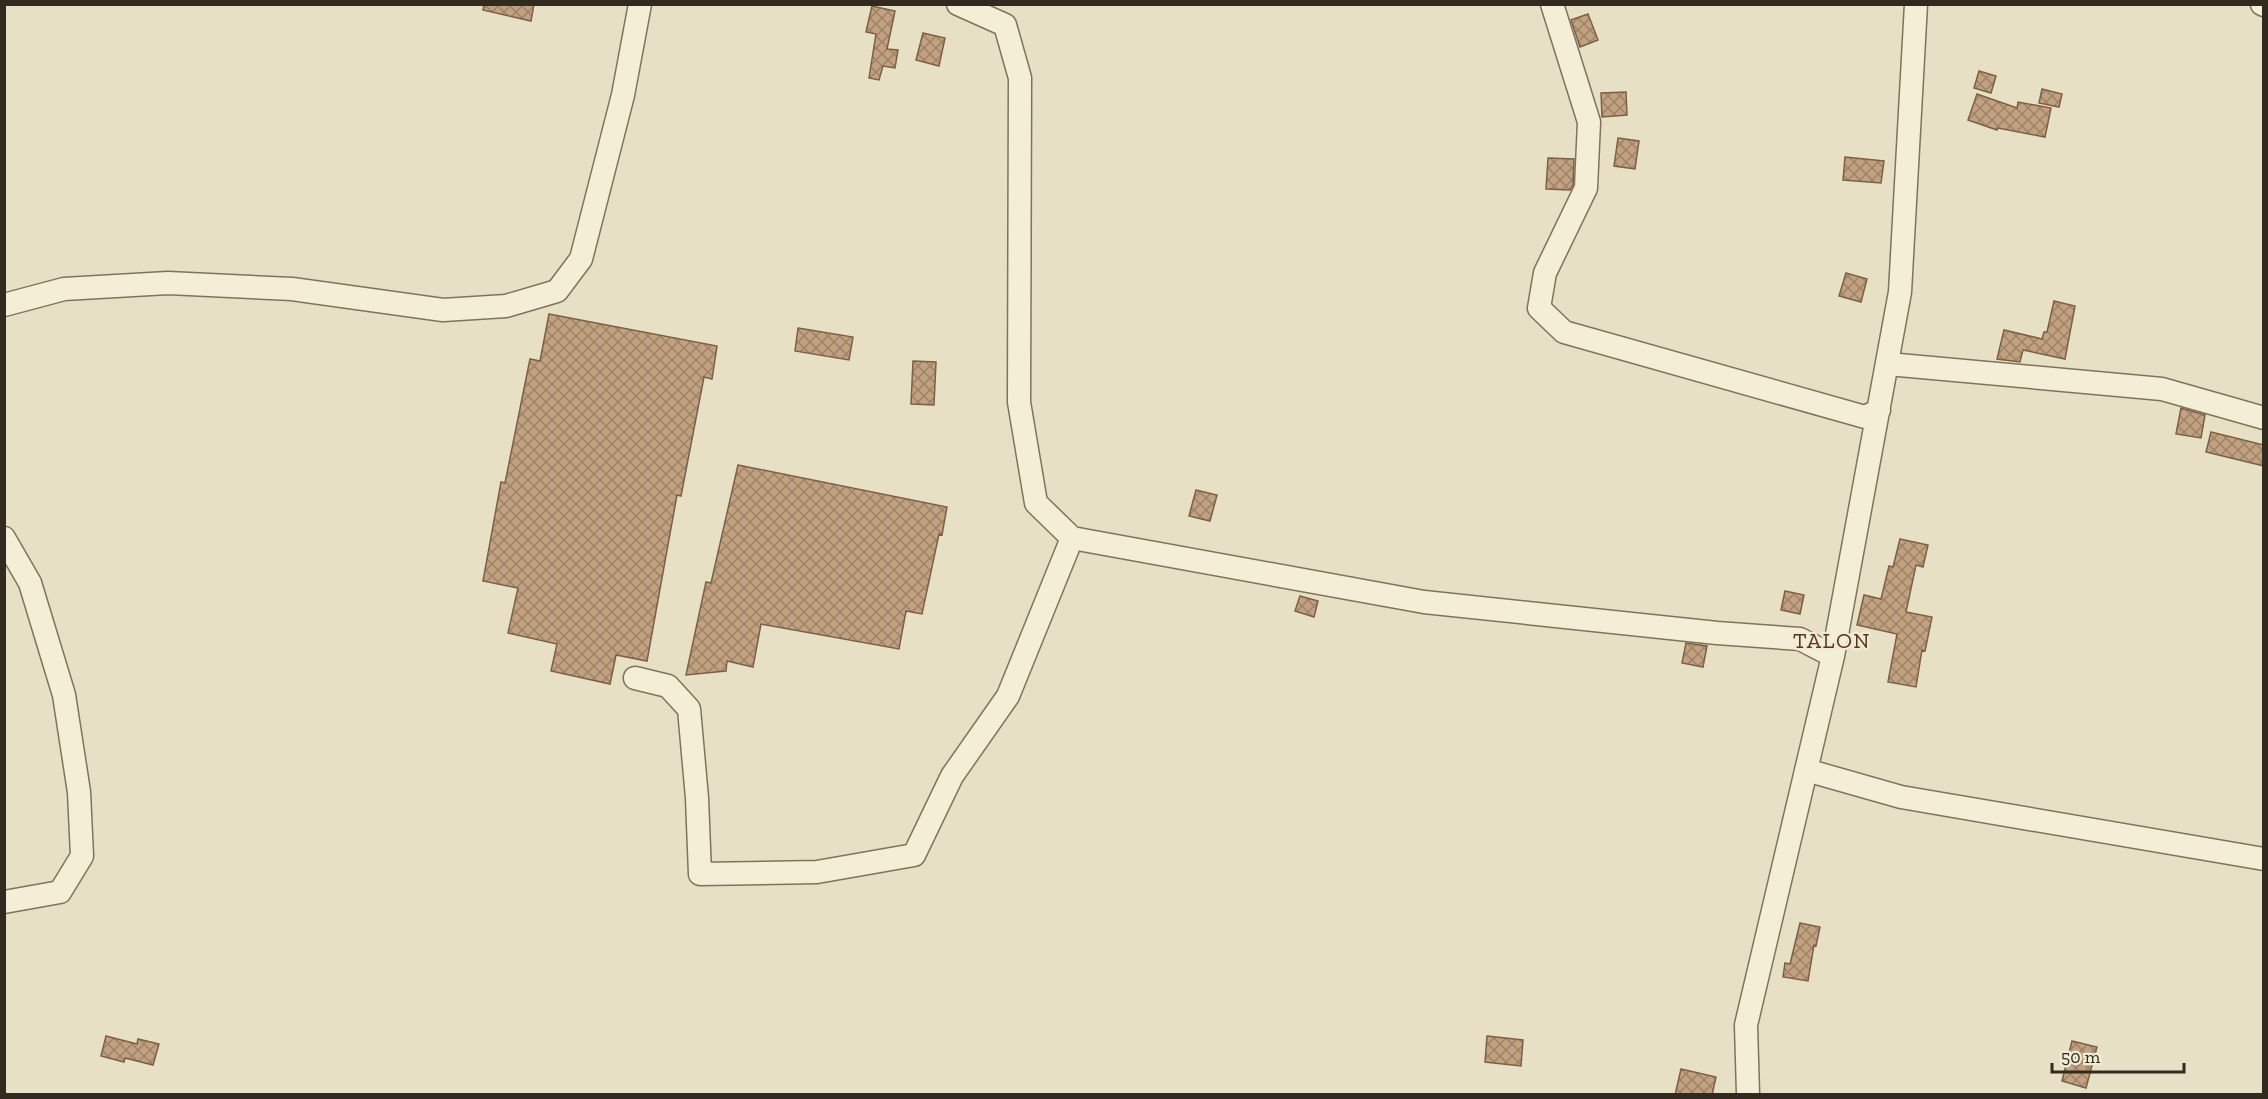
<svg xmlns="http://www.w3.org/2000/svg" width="2268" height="1099" viewBox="0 0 2268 1099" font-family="'Zilla Slab',serif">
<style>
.building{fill:url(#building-cross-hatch);stroke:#7c6046;stroke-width:1.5}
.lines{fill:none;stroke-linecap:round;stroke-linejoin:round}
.minor-casing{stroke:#80735d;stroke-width:25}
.minor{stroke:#f4eed6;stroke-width:22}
.labels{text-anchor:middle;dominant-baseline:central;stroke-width:4.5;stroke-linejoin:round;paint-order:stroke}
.quarter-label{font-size:22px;letter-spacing:1.5px;fill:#593424;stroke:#f0ebd3}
</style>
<defs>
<pattern id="building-cross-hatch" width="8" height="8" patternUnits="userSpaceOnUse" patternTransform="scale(1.5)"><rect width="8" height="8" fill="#c1a17f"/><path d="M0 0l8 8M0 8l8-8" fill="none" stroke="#9d8367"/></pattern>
</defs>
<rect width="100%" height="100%" fill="#e8e0c4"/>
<path class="building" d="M 484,4 L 534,4 L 531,21 L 483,10 Z
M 872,6 L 895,11 L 887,49 L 898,50 L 895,68 L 883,66 L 879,80 L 869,78 L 876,34 L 866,32 Z
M 1588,14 L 1598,40 L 1580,47 L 1571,20 Z
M 923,33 L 945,38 L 939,66 L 916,60 Z
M 1979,71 L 1996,76 L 1991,93 L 1974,88 Z
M 2042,89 L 2062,94 L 2059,107 L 2039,103 Z
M 1626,92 L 1627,115 L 1602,117 L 1601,93 Z
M 1977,94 L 2017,108 L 2018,102 L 2051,108 L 2045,137 L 1998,128 L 1997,130 L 1968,120 Z
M 1618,138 L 1639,141 L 1635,169 L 1614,166 Z
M 1845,157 L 1884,161 L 1881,183 L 1843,180 Z
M 1548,158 L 1574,159 L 1573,185 L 1570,190 L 1546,189 Z
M 1846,273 L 1867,279 L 1861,302 L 1839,296 Z
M 2054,301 L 2075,306 L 2065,359 L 2023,350 L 2020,362 L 1997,359 L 2004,330 L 2042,339 L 2044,332 L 2047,332 Z
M 549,314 L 717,346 L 712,379 L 704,377 L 681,496 L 677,495 L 647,661 L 616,655 L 610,684 L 551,671 L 557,644 L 508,633 L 518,588 L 483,581 L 501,482 L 505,483 L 530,359 L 540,361 Z
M 798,328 L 853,337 L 849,360 L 795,351 Z
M 913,361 L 936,362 L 934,405 L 911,404 Z
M 2181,408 L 2205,415 L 2201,438 L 2176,434 Z
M 2211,432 L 2264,445 L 2264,466 L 2206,452 Z
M 738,465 L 947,507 L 942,535 L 939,534 L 922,614 L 906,611 L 899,649 L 761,624 L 753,667 L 727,661 L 726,671 L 686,675 L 706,582 L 711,583 Z
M 1196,490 L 1217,495 L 1210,521 L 1189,516 Z
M 1900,539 L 1928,545 L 1923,567 L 1916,565 L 1906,612 L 1932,617 L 1925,651 L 1922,650 L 1916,687 L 1888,682 L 1897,634 L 1857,625 L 1864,595 L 1881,599 L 1889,566 L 1893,567 Z
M 1785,591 L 1804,595 L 1800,614 L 1781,610 Z
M 1300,596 L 1318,601 L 1314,617 L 1295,611 Z
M 1686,643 L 1707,646 L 1703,667 L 1682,663 Z
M 1800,923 L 1820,927 L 1816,946 L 1814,945 L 1808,981 L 1783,977 L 1785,963 L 1790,964 Z
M 106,1036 L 137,1044 L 138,1039 L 159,1044 L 153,1065 L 125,1058 L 124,1062 L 101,1056 Z
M 1487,1036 L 1523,1040 L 1521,1066 L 1485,1062 Z
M 2072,1041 L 2097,1047 L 2086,1088 L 2062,1081 Z
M 1681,1069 L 1716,1077 L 1712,1095 L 1675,1095 Z"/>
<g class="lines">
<g class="minor-casing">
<path id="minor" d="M 958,4 L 1005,25 L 1020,78 L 1019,402 L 1036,503 L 1072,538 L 1424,602 L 1717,633 L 1800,639 L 1833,656
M 1552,4 L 1589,122 L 1586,188 L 1545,273 L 1539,308 L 1564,332 L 1865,417 L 1879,410
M 2262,4 L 2264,5
M 4,305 L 64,289 L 168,283 L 292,289 L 443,310 L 506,306 L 557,291 L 581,259 L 623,95 L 640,4
M 1888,364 L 2162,389 L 2264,418
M 4,538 L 30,583 L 64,695 L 79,792 L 82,856 L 60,892 L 4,902
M 635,678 L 668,686 L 689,709 L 697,798 L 700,874 L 817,872 L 914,855 L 952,776 L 1008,696 L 1072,538
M 1806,770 L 1901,797 L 2264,859
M 1748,1094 L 1746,1025 L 1833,656 L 1900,292 L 1916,4"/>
</g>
<use href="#minor" class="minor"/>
</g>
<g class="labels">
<g class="quarter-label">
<text x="1832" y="640">TALON</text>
</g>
</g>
<rect width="2268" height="1099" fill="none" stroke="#322a1f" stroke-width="12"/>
<path d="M2052 1063v9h132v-9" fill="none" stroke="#322a1f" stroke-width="3"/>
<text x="2061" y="1063" font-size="18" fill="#322a1f" stroke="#f0ebd3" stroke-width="4.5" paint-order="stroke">50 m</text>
</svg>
